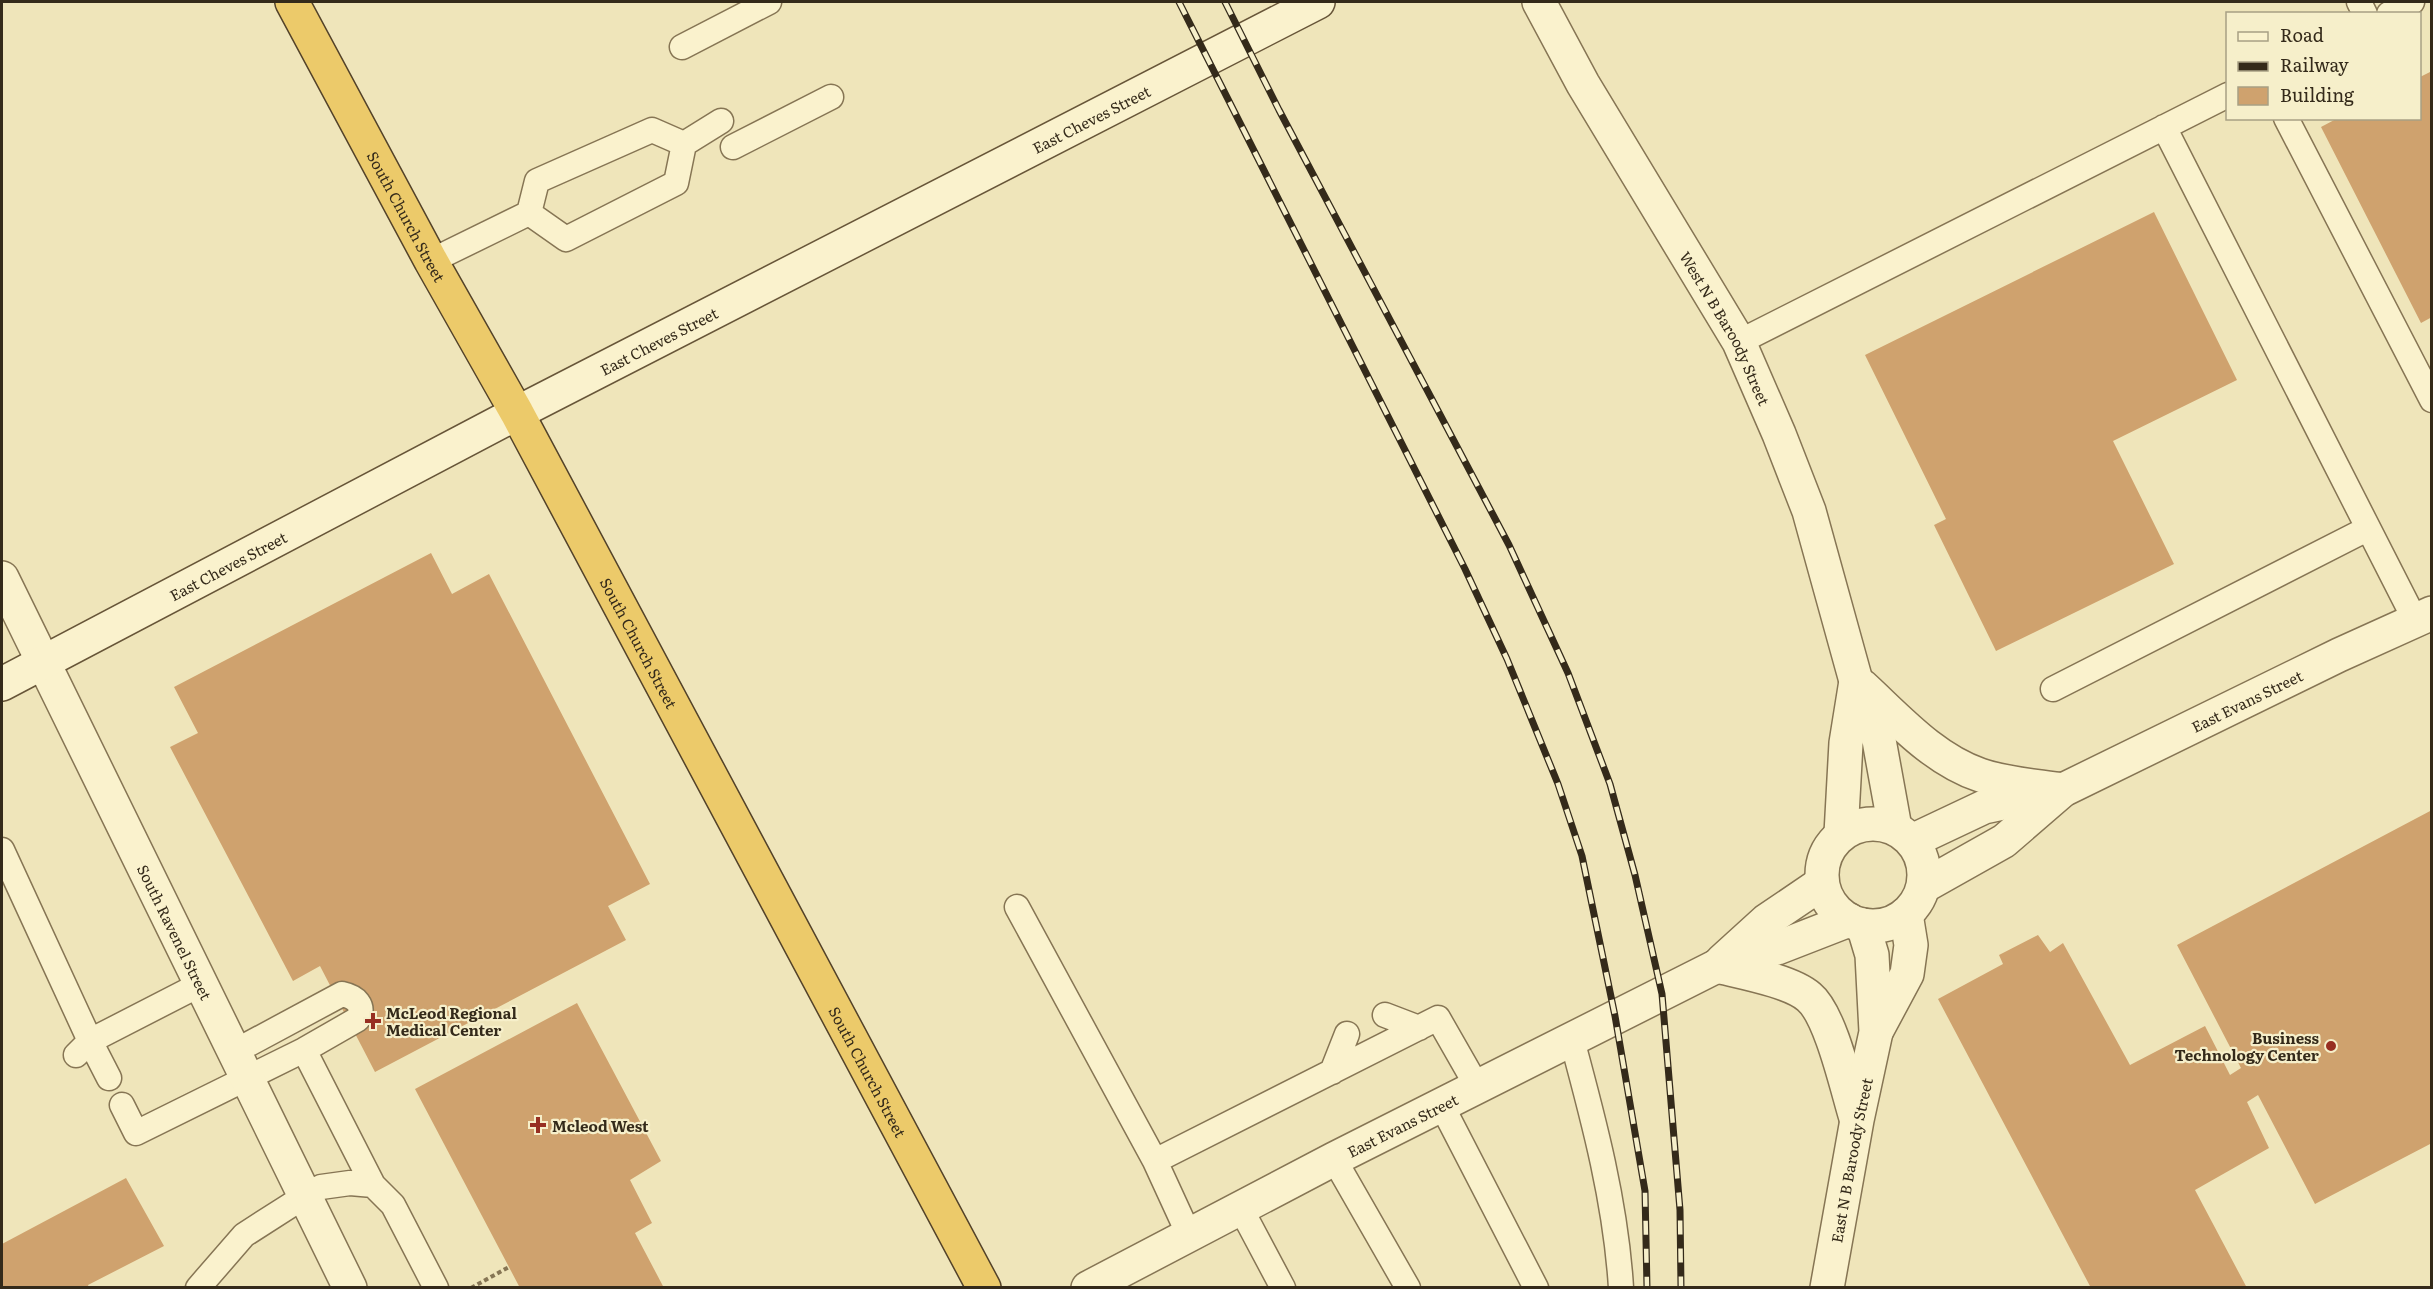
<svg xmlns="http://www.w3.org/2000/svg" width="2433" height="1289" viewBox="0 0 2433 1289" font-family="Literata,serif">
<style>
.building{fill:#cfa26e}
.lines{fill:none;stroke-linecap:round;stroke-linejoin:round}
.service-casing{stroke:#867554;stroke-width:27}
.minor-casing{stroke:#867554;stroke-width:36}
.secondary-casing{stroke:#675538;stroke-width:36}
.trunk-casing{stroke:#534229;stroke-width:36}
.path{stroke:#867554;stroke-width:4;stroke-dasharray:4.5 3;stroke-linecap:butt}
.service{stroke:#faf2cd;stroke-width:24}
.minor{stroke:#faf2cd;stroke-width:33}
.secondary{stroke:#faf2cd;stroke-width:33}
.trunk{stroke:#ecca6a;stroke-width:33}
.rail-casing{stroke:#342a1a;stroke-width:7}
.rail{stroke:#f6efca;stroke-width:4.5;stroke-dasharray:14;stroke-linecap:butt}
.poi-dot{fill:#972f22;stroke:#f6efca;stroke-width:2}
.labels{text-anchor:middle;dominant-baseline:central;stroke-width:4.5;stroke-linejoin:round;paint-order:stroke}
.street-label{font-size:15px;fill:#342a1a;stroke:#f6efca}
.poi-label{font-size:15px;font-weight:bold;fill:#342a1a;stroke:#f6efca;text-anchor:start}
</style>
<rect width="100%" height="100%" fill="#efe5ba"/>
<path class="building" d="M 2432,71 L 2432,317 L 2421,323 L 2321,127 L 2338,118 L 2420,118 L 2420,77 Z
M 2154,212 L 2237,380 L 2113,441 L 2174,564 L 1996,651 L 1934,525 L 1946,519 L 1865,355 Z
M 431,553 L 452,594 L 489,574 L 650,884 L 608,906 L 626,940 L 375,1072 L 320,966 L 293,981 L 170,747 L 198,733 L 174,687 Z
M 2432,810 L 2432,1143 L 2315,1204 L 2258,1095 L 2247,1102 L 2269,1148 L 2195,1190 L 2247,1288 L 2091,1288 L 1938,999 L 2003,964 L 1999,955 L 2038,935 L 2050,952 L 2063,943 L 2130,1065 L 2205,1026 L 2230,1075 L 2241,1068 L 2177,945 Z
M 577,1003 L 661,1161 L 630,1180 L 652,1223 L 635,1233 L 664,1288 L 520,1288 L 415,1089 Z
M 126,1178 L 164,1246 L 88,1285 L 89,1288 L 2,1288 L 2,1244 Z"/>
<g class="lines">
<g class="service-casing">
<path id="service" d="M 2359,2 L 2365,14
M 2389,14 L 2412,2
M 682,47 L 769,2
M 2286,118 L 2432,400
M 2164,127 L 2415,620
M 733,147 L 831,97
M 529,213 L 566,239 L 676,183 L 684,144 L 721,121
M 529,213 L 537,181 L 652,130 L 684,144
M 431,261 L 529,213
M 1739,342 L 2228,95
M 2053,689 L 2367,529
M 2,850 L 90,1041 L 109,1078
M 1017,907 L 1155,1161 L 1189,1235
M 1385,1015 L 1419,1028
M 1572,1040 C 1594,1121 1616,1204 1621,1288
M 304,1050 L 373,1185
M 76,1055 L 90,1041 L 201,984
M 1332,1072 L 1347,1034
M 122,1105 L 136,1133 L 304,1050 L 358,1019 C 365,1005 356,997 342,994 L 234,1052
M 1442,1106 L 1536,1288
M 1334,1159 L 1408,1288
M 1155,1161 L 1438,1018 L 1478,1088
M 1241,1209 L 1283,1288
M 198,1288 L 244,1235 L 305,1196 L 321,1187 L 350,1183 L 373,1185 L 393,1205 L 436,1288"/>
</g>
<g class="minor-casing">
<g id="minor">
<path id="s1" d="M 1539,2 L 1583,84 L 1739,342 L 1779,434 L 1809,511 L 1856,681 L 1879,740 L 1895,828"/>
<path id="s2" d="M 2,578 L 350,1288"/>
<path d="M 1862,686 C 1898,719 1933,759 1980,775 C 2005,784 2037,786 2063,790"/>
<circle cx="1873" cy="875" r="51"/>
<path d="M 1841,834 L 1846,743 L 1856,681"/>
<path d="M 1912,841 L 1984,807 L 2046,794"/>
<path id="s3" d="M 1924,886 L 2004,841 L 2063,790 L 2339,655 L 2432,613"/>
<path d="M 1722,961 L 1766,921 L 1822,883"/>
<path d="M 1717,966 C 1741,972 1791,981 1809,997 C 1831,1015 1847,1089 1856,1118"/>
<path d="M 1877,1030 L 1907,974 L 1911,945 L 1906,914"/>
<path id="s4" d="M 1088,1288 L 1334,1159 L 1717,966 L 1777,948 L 1849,920"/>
<path id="s5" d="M 1827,1288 L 1857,1120 L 1876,1032 L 1872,955 L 1863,925"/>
</g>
</g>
<g class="secondary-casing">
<g id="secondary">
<path id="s6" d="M 2,684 L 517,413 L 1318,2"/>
</g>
</g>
<g class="trunk-casing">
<g id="trunk">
<path id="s7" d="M 292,2 L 431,261 L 517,413 L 984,1288"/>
</g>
</g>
<path class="path" d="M 471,1288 L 509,1267"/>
<use href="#service" class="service"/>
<use href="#minor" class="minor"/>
<use href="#secondary" class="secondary"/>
<use href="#trunk" class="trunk"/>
<g class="rail-casing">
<path id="rail" d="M 1179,2 L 1465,569 L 1507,659 L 1558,784 L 1582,856 L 1615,1016 L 1645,1191 L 1647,1288
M 1225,2 L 1279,110 L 1509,545 L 1568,673 L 1610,784 L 1635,875 L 1662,994 L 1680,1210 L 1681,1288"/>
</g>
<use href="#rail" class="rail"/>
</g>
<g class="poi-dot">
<path d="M370 1012h6v6h6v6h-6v6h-6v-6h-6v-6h6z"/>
<circle cx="2331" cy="1046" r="6"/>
<path d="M535 1116h6v6h6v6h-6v6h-6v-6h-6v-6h6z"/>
</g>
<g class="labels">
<g class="street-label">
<text stroke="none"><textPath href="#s6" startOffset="1227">East Cheves Street</textPath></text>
<text stroke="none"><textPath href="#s7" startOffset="243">South Church Street</textPath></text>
<text stroke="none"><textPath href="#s1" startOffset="376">West N B Baroody Street</textPath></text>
<text stroke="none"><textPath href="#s6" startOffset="741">East Cheves Street</textPath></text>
<text stroke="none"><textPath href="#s6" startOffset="255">East Cheves Street</textPath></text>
<text stroke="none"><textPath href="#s7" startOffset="729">South Church Street</textPath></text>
<text stroke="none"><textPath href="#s3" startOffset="374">East Evans Street</textPath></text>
<text stroke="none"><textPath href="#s2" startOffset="394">South Ravenel Street</textPath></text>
<text stroke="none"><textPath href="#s7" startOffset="1215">South Church Street</textPath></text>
<text stroke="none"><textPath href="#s4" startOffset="354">East Evans Street</textPath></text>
<text stroke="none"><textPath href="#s5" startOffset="130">East N B Baroody Street</textPath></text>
</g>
<g class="poi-label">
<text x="386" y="1012">McLeod Regional<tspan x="386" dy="17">Medical Center</tspan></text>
<text x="2319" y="1037" text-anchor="end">Business<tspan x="2319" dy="17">Technology Center</tspan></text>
<text x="552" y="1125">Mcleod West</text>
</g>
</g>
<rect width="2433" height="1289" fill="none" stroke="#342a1a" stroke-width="6"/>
<rect x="2226" y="12" width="195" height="108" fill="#f6efca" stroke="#a8a084" stroke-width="1.5"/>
<rect x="2238" y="32" width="30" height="9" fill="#faf2cd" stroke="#a8a084" stroke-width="1.5"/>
<text x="2280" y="42" font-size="18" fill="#342a1a">Road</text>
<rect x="2238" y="62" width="30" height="9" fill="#342a1a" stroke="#a8a084" stroke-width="1.5"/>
<text x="2280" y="72" font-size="18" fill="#342a1a">Railway</text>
<rect x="2238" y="87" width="30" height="18" fill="#cfa26e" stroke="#a8a084" stroke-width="1.5"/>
<text x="2280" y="102" font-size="18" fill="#342a1a">Building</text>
</svg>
